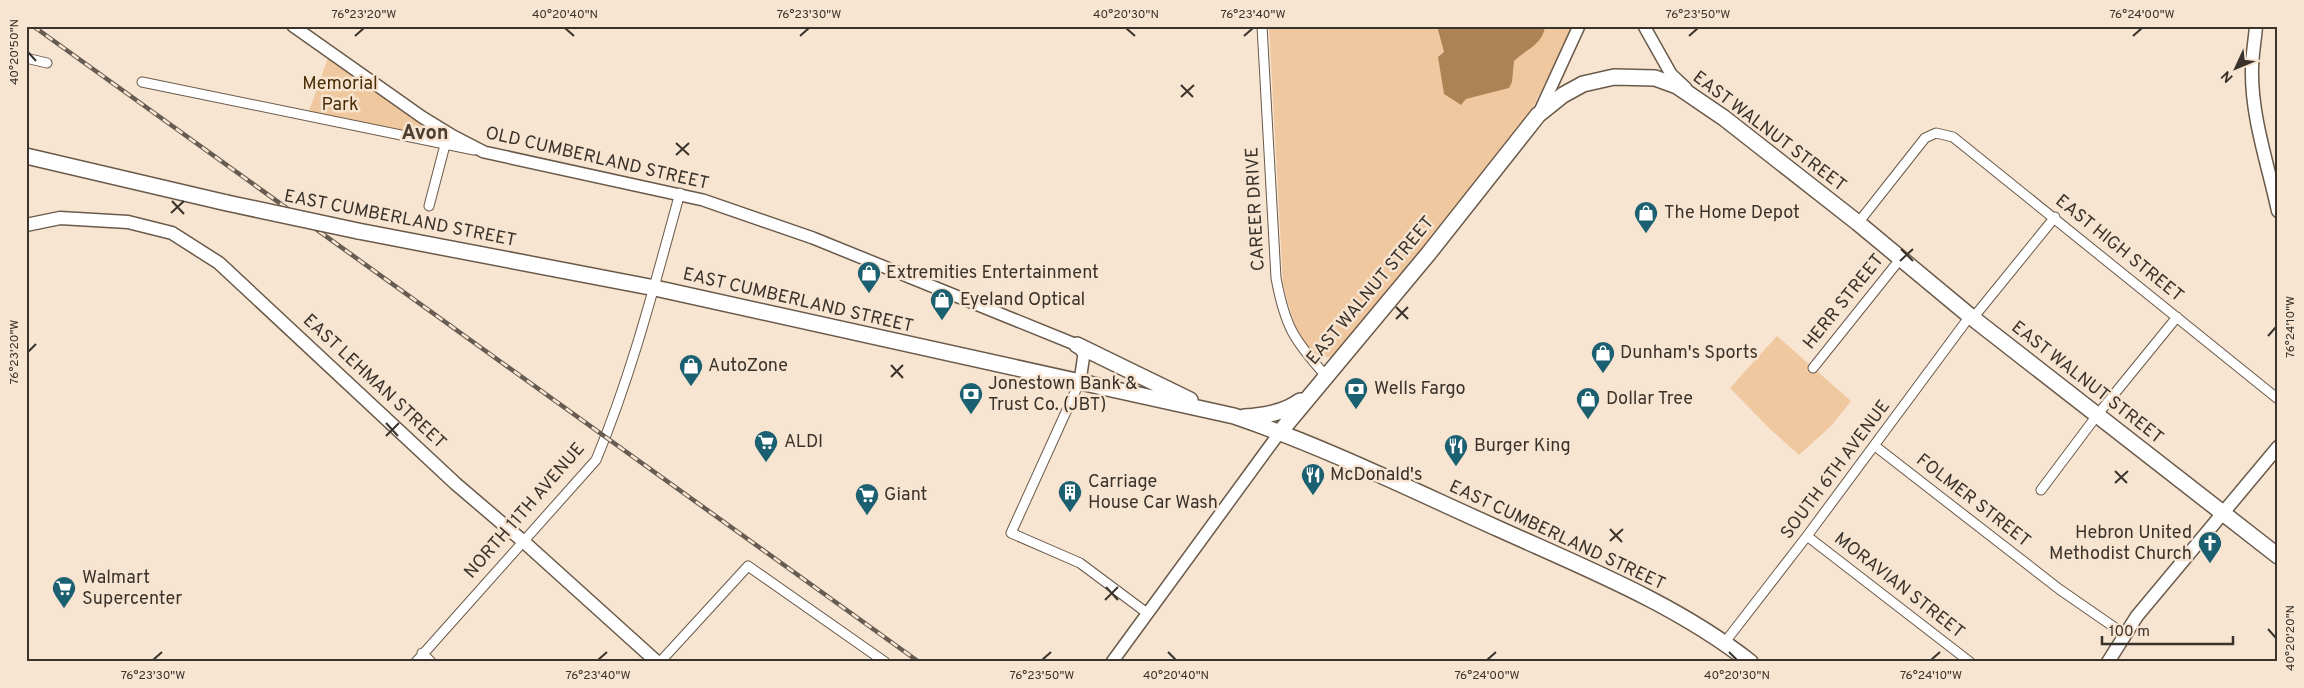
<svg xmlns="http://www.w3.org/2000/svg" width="2304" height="688" viewBox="0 0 2304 688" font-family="Overpass,sans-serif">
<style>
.green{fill:#f0c8a0}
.water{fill:#ad8356}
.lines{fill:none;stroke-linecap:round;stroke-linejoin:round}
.minor-casing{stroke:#6a5a4a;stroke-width:11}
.tertiary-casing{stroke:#6a5a4a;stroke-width:14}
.secondary-casing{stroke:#6a5a4a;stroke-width:15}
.trunk-casing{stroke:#6a5a4a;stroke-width:18}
.minor{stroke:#fff;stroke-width:9}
.tertiary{stroke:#fff;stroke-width:11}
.secondary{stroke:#fff;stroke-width:12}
.trunk{stroke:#fff;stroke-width:15}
.rail-casing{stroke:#665c52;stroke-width:4.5}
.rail{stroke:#f7e4d1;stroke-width:2.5;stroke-dasharray:8;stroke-linecap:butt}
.trunk-bridge-casing{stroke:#6a5a4a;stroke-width:18;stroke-linecap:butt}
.trunk-bridge{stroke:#fff;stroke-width:15}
.ticks{fill:none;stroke:#3a332b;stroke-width:2}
.labels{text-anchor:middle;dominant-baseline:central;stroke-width:5;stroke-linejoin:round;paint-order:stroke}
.park-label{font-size:18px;fill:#4a2d07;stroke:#f7e4d1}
.street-label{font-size:18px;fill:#3a332b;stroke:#f7e4d1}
.poi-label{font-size:18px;fill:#3a332b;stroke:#f7e4d1;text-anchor:start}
.quarter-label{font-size:20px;font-weight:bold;fill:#4c3d2e;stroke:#f7e4d1}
.neatline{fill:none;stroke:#3a332b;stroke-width:2}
.ticks-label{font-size:12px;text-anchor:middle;fill:#3a332b}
</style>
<rect width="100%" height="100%" fill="#f7e4d1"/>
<path class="green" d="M 1269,26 L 1573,26 L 1529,115 L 1372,315 L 1335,355 C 1302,369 1289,306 1283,284 Z
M 328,58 L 443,140 L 309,111 Z
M 1777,336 L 1851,401 L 1831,426 L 1799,455 L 1771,430 L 1730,388 Z"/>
<path class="water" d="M 1437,26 L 1545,26 C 1543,45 1526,49 1514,61 L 1512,82 L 1509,88 L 1466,99 L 1461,105 L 1444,94 L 1438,57 L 1444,52 Z"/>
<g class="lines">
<g class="minor-casing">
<path id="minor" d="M 1262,26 L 1276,278 C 1285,326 1293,339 1326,376
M 26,58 L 47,63
M 142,82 L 474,150
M 429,206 L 445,145
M 1858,223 L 1925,138 L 1936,133 L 1953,137 L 2278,399
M 1973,318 L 2055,217
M 1813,368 L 1901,258
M 1080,381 L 1011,533 L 1080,563 L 1147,613
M 1875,446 L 2059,589 L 2124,634
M 2041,490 L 2098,414 L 2177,317
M 1807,536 L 1970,662
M 1725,642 L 1807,536 L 1970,316
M 422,653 L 431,662
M 416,662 L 596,460 C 632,374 655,283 680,193
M 660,662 L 748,566 L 885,662"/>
</g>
<g class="tertiary-casing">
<path id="tertiary" d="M 293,26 L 422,117 L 453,136 L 484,152 L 703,200 L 813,238 L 1077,345 L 1084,354 L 1080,381
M 1644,26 L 1671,74 L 1686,88
M 1540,111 L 1579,26
M 1112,662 L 1280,432"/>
</g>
<g class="secondary-casing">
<path id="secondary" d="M 2256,26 C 2255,40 2252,55 2252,69 C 2251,117 2268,164 2278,211
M 26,225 L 60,218 L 128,222 L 172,233 L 219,263 L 456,484 L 524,542 L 657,662
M 2108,662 L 2137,616 L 2278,447"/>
</g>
<g class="trunk-casing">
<path id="trunk" d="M 26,156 L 227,203
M 358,231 L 655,288 L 1234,416 C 1325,447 1412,490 1499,529 C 1585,568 1676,604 1750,662
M 1077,345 L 1190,400
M 1244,417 C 1264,416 1284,413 1300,401
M 1280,432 L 1429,253 L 1538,115 L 1563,95 L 1583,84 L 1614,77 L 1655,78 L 1677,86 L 1724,118 L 1858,223 L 1970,316 L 2278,556"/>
</g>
<use href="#minor" class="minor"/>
<use href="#tertiary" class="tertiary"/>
<use href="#secondary" class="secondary"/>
<use href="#trunk" class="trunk"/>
<g class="rail-casing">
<path id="rail" d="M 33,26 L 919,662"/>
</g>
<use href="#rail" class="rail"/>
<g class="trunk-bridge-casing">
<path id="trunk-bridge" d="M 227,203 L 358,231"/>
</g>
<use href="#trunk-bridge" class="trunk-bridge"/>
</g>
<path class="ticks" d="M 565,28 L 574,36M 1126,28 L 1135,36M 355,36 L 364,28M 800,36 L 809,28M 1244,36 L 1253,28M 1689,36 L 1698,28M 2133,36 L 2142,28M 28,52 L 36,61M 1181,85 L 1193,97M 1181,97 L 1194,85M 676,143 L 689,155M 676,155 L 689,143M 172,201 L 184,214M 171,213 L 184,201M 1901,249 L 1913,261M 1900,261 L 1913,249M 1396,307 L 1408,319M 1396,319 L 1408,307M 2268,336 L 2276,327M 28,352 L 36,344M 891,365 L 903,378M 891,377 L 903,365M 386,423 L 398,436M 386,436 L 399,423M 2115,471 L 2127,483M 2115,483 L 2128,471M 1610,529 L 1622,542M 1610,541 L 1623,529M 1106,587 L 1118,600M 1105,600 L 1118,587M 2268,629 L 2276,638M 1168,652 L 1176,660M 1729,652 L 1737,660M 153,660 L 162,652M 598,660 L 607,652M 1042,660 L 1051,652M 1487,660 L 1496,652M 1931,660 L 1940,652"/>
<defs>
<g id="shop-pin" transform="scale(1.25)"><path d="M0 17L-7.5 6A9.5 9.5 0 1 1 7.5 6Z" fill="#1a6071" stroke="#f7e4d1"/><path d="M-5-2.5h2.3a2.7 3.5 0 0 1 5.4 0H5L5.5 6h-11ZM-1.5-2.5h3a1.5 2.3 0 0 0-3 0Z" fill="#fff"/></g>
<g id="bank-pin" transform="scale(1.25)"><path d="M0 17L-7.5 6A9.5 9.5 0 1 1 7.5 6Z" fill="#1a6071" stroke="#f7e4d1"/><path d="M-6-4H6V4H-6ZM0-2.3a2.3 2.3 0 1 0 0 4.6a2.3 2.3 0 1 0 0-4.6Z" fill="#fff"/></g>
<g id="supermarket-pin" transform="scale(1.25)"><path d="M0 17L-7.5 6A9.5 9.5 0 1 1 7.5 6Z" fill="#1a6071" stroke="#f7e4d1"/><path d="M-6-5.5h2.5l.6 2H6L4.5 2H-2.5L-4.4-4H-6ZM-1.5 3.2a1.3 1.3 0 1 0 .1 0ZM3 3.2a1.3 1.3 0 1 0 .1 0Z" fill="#fff"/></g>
<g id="restaurant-pin" transform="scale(1.25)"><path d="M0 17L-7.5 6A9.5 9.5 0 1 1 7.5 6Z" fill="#1a6071" stroke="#f7e4d1"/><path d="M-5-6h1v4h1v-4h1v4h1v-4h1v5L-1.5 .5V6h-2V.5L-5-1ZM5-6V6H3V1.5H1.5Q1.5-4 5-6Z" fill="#fff"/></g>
<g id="building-pin" transform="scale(1.25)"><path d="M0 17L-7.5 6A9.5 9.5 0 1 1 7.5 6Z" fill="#1a6071" stroke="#f7e4d1"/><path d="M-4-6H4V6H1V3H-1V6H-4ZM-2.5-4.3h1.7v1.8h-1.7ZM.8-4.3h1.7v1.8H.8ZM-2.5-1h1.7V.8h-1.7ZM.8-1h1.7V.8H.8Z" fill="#fff"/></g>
<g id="church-pin" transform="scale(1.25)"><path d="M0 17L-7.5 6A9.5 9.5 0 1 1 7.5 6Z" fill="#1a6071" stroke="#f7e4d1"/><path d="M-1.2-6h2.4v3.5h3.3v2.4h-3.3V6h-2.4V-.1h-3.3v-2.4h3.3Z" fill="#fff"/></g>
</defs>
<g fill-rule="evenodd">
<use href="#shop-pin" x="1646" y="213"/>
<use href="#shop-pin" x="869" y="273"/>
<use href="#shop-pin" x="942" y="300"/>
<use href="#shop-pin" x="1603" y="353"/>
<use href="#shop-pin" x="691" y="366"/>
<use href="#bank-pin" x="1356" y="389"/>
<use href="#bank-pin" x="971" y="394"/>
<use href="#shop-pin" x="1588" y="399"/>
<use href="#supermarket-pin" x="766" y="442"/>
<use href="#restaurant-pin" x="1456" y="446"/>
<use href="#restaurant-pin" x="1313" y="475"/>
<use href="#building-pin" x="1070" y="492"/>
<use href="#supermarket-pin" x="867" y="495"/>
<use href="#church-pin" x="2210" y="543"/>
<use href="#supermarket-pin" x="64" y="588"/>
</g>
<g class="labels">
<g class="park-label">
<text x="340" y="84">Memorial<tspan x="340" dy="21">Park</tspan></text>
</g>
<g class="street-label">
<text transform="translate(1769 132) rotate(37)">EAST WALNUT STREET</text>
<text transform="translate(597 159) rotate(13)">OLD CUMBERLAND STREET</text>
<text transform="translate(1256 209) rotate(-93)">CAREER DRIVE</text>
<text transform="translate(400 219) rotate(11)">EAST CUMBERLAND STREET</text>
<text transform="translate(2119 249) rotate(39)">EAST HIGH STREET</text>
<text transform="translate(1371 291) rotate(-50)">EAST WALNUT STREET</text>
<text transform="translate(798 301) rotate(13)">EAST CUMBERLAND STREET</text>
<text transform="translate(1844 302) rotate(-51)">HERR STREET</text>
<text transform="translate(374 382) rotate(43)">EAST LEHMAN STREET</text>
<text transform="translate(2087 383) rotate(38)">EAST WALNUT STREET</text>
<text transform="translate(1836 470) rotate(-53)">SOUTH 6TH AVENUE</text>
<text transform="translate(1973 501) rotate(38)">FOLMER STREET</text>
<text transform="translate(525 511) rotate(-49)">NORTH 11TH AVENUE</text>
<text transform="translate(1557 536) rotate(25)">EAST CUMBERLAND STREET</text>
<text transform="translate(1899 586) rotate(38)">MORAVIAN STREET</text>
</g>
<g class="poi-label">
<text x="1664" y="213">The Home Depot</text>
<text x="886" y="273">Extremities Entertainment</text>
<text x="960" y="300">Eyeland Optical</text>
<text x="1620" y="353">Dunham's Sports</text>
<text x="708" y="366">AutoZone</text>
<text x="988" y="384">Jonestown Bank &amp;<tspan x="988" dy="21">Trust Co. (JBT)</tspan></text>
<text x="1374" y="389">Wells Fargo</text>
<text x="1606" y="399">Dollar Tree</text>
<text x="784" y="442">ALDI</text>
<text x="1474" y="446">Burger King</text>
<text x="1330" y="475">McDonald's</text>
<text x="1088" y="482">Carriage<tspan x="1088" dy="21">House Car Wash</tspan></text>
<text x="884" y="495">Giant</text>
<text x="2192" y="533" text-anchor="end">Hebron United<tspan x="2192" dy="21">Methodist Church</tspan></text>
<text x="82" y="578">Walmart<tspan x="82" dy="21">Supercenter</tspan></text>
</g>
<g class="quarter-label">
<text x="425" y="134">Avon</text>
</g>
</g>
<rect width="2304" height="688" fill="none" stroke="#f7e4d1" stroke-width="55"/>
<g transform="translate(2236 68) rotate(226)" stroke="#f7e4d1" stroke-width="4" paint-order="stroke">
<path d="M0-4L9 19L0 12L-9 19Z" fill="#3a332b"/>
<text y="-8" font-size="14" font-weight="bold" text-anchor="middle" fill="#3a332b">N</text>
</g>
<path d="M2102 636v8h131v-8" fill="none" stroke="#3a332b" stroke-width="2.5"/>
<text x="2109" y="636" font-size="15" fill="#3a332b" stroke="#f7e4d1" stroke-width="4" paint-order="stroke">100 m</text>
<rect x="28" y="28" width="2248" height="632" class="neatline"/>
<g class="ticks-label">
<text x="364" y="18">76°23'20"W</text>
<text x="565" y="18">40°20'40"N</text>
<text x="809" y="18">76°23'30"W</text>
<text x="1126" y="18">40°20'30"N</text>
<text x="1253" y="18">76°23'40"W</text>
<text x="1698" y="18">76°23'50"W</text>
<text x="2142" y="18">76°24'00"W</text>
<text transform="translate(14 52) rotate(-90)" y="4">40°20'50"N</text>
<text transform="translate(2290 327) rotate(-90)" y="4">76°24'10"W</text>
<text transform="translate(14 352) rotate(-90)" y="4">76°23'20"W</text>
<text transform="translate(2290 638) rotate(-90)" y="4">40°20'20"N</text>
<text x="153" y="679">76°23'30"W</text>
<text x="598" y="679">76°23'40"W</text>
<text x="1042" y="679">76°23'50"W</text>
<text x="1176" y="679">40°20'40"N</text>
<text x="1487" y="679">76°24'00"W</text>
<text x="1737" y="679">40°20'30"N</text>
<text x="1931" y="679">76°24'10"W</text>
</g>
</svg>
